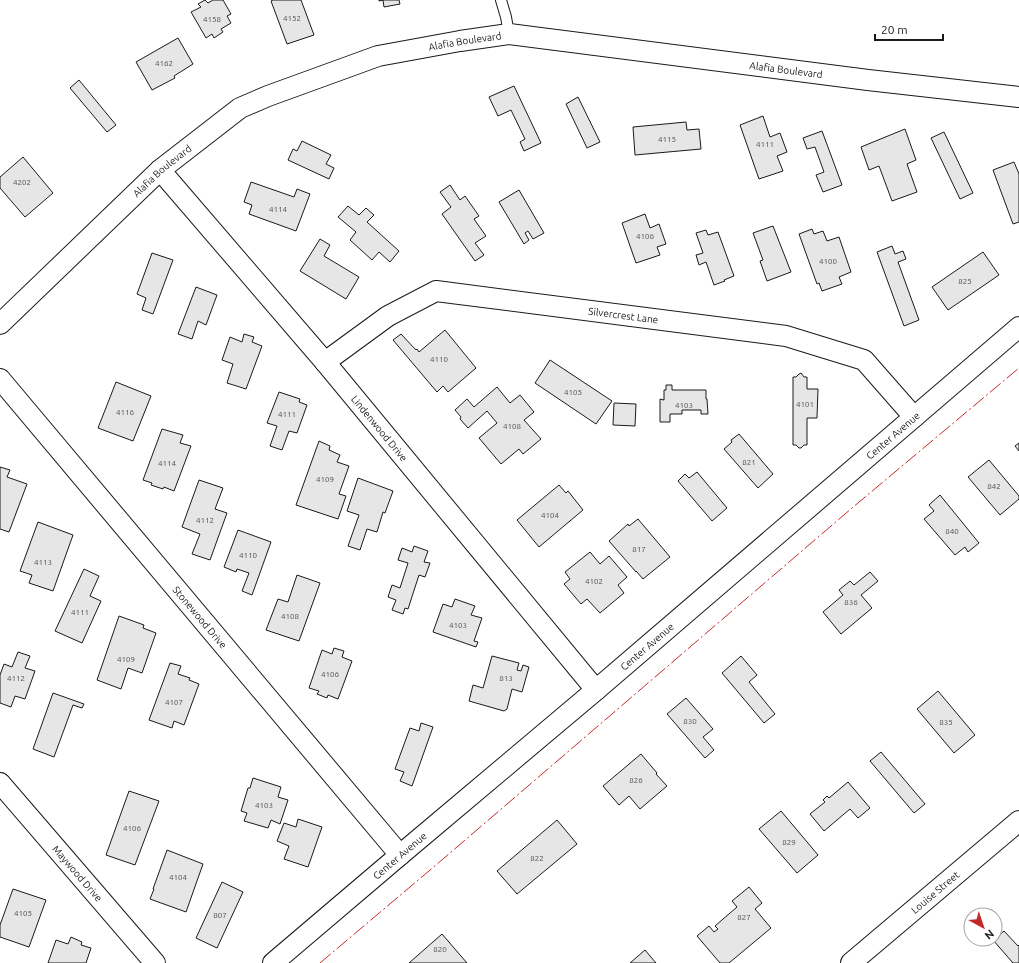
<svg xmlns="http://www.w3.org/2000/svg" width="1019" height="963" viewBox="0 0 1019 963" font-family="Ubuntu,sans-serif">
<style>
.building{fill:#e6e6e6;stroke:#1a1a1a}
.lines{fill:none;stroke-linecap:round;stroke-linejoin:round}
.lane-casing{stroke:#1a1a1a;stroke-width:12}
.street-casing{stroke:#1a1a1a;stroke-width:22}
.lane{stroke:#fff;stroke-width:10}
.street{stroke:#fff;stroke-width:20}
.power{stroke:#c62828;stroke-width:1;stroke-dasharray:14 3 2 3;stroke-linecap:butt}
.labels{text-anchor:middle;dominant-baseline:central;stroke-width:3;stroke-linejoin:round;paint-order:stroke}
.number-label{font-size:8px;fill:#4d4d4d}
.street-label{font-size:10px;fill:#1a1a1a;stroke:#fff}
</style>
<rect width="100%" height="100%" fill="#fff"/>
<path class="building" d="M 205,0 L 208,3 L 213,0 L 223,0 L 231,14 L 227,16 L 231,23 L 221,29 L 223,32 L 214,38 L 212,34 L 206,38 L 191,12 L 201,7 L 198,4 Z
M 273,0 L 301,0 L 314,35 L 287,44 L 271,1 Z
M 379,0 L 399,0 L 400,4 L 384,7 L 383,0 L 379,1 Z
M 178,38 L 193,64 L 174,76 L 175,78 L 152,90 L 136,62 Z
M 79,80 L 116,125 L 107,132 L 70,88 Z
M 514,86 L 541,143 L 524,151 L 520,142 L 525,139 L 511,110 L 498,116 L 489,97 Z
M 578,97 L 600,142 L 587,148 L 566,104 Z
M 763,116 L 770,137 L 780,133 L 787,152 L 777,156 L 783,171 L 759,179 L 740,125 Z
M 686,122 L 687,130 L 699,129 L 701,149 L 635,155 L 633,127 Z
M 905,129 L 916,160 L 907,164 L 917,192 L 892,201 L 879,166 L 869,170 L 861,147 Z
M 822,131 L 842,185 L 823,192 L 816,175 L 824,172 L 815,147 L 807,149 L 803,138 Z
M 944,132 L 973,193 L 960,199 L 931,138 Z
M 302,141 L 331,155 L 326,164 L 334,168 L 329,179 L 288,160 L 293,149 L 297,151 Z
M 23,157 L 53,193 L 25,217 L 0,188 L 0,177 Z
M 1014,162 L 1019,174 L 1019,222 L 1013,224 L 993,170 Z
M 251,182 L 294,197 L 297,189 L 310,194 L 296,231 L 249,214 L 252,205 L 244,202 Z
M 450,185 L 460,200 L 465,196 L 479,216 L 474,219 L 486,236 L 475,243 L 484,255 L 475,261 L 442,214 L 451,207 L 440,192 Z
M 519,190 L 544,233 L 533,239 L 528,231 L 525,233 L 529,240 L 524,244 L 499,202 Z
M 348,206 L 359,215 L 366,208 L 374,215 L 367,222 L 399,251 L 390,262 L 379,252 L 372,260 L 350,240 L 356,232 L 338,217 Z
M 645,214 L 650,228 L 659,224 L 666,244 L 657,247 L 660,255 L 636,263 L 622,223 Z
M 773,226 L 791,272 L 767,281 L 760,261 L 763,260 L 753,233 Z
M 812,229 L 814,234 L 823,231 L 827,241 L 839,237 L 851,272 L 839,277 L 842,284 L 822,291 L 819,283 L 817,284 L 799,234 Z
M 706,230 L 708,235 L 718,232 L 734,276 L 724,280 L 725,281 L 714,285 L 706,262 L 699,265 L 696,255 L 703,253 L 696,233 Z
M 320,239 L 330,245 L 324,256 L 359,277 L 346,299 L 300,271 Z
M 892,246 L 895,254 L 903,251 L 906,259 L 898,262 L 919,320 L 904,326 L 877,252 Z
M 983,252 L 999,275 L 948,310 L 932,287 Z
M 152,253 L 173,260 L 153,314 L 142,310 L 146,298 L 137,294 Z
M 196,287 L 217,295 L 206,325 L 198,321 L 192,339 L 178,334 Z
M 445,330 L 476,368 L 448,392 L 443,386 L 437,392 L 393,340 L 401,334 L 416,350 L 417,349 L 419,352 Z
M 244,334 L 254,337 L 252,342 L 262,346 L 246,389 L 227,383 L 233,364 L 222,360 L 230,337 L 242,342 Z
M 550,360 L 612,401 L 596,424 L 535,383 Z
M 801,373 L 804,377 L 807,377 L 807,389 L 818,389 L 817,418 L 807,418 L 807,445 L 804,445 L 801,448 L 799,448 L 796,445 L 793,445 L 793,377 L 796,377 L 799,374 Z
M 116,382 L 151,396 L 133,441 L 98,428 Z
M 666,385 L 672,385 L 672,390 L 706,390 L 706,399 L 707,399 L 708,414 L 701,414 L 701,410 L 682,410 L 682,414 L 670,414 L 670,422 L 660,422 L 660,399 L 664,400 L 664,390 L 666,390 Z
M 497,387 L 510,403 L 520,395 L 534,412 L 524,420 L 541,439 L 523,454 L 519,449 L 501,464 L 479,438 L 497,423 L 487,411 L 468,428 L 460,419 L 461,417 L 455,410 L 467,399 L 474,407 Z
M 279,392 L 300,399 L 299,402 L 307,405 L 297,433 L 289,431 L 282,450 L 270,446 L 277,426 L 267,423 Z
M 614,403 L 636,404 L 635,426 L 613,425 Z
M 162,429 L 183,435 L 180,443 L 191,446 L 174,491 L 164,487 L 163,489 L 151,485 L 152,483 L 143,480 Z
M 739,434 L 773,474 L 758,488 L 724,449 L 732,442 L 731,440 Z
M 319,441 L 330,446 L 329,450 L 340,455 L 337,462 L 349,466 L 339,494 L 346,496 L 338,519 L 296,505 Z
M 1019,443 L 1019,451 L 1015,446 Z
M 989,460 L 1019,496 L 1019,499 L 1000,515 L 968,477 Z
M 0,467 L 10,470 L 7,477 L 27,484 L 9,532 L 0,529 Z
M 697,472 L 727,508 L 712,521 L 678,481 L 685,474 L 689,478 Z
M 358,478 L 393,491 L 385,513 L 383,512 L 377,532 L 367,529 L 360,550 L 348,546 L 359,515 L 347,511 Z
M 199,480 L 223,488 L 215,509 L 227,513 L 210,560 L 192,554 L 200,534 L 182,527 Z
M 559,485 L 566,493 L 568,491 L 583,510 L 539,547 L 517,520 Z
M 940,495 L 979,543 L 968,552 L 965,547 L 955,555 L 924,519 L 934,511 L 929,505 Z
M 638,519 L 670,557 L 643,579 L 636,571 L 636,572 L 609,541 L 628,524 L 629,526 Z
M 38,522 L 73,535 L 53,591 L 29,583 L 32,575 L 20,571 Z
M 238,530 L 271,542 L 252,595 L 242,591 L 249,573 L 237,569 L 236,572 L 224,567 Z
M 414,546 L 428,551 L 424,562 L 430,563 L 425,577 L 419,575 L 408,609 L 405,608 L 403,614 L 392,610 L 396,600 L 388,597 L 392,585 L 400,588 L 408,563 L 398,560 L 402,548 L 412,552 Z
M 590,552 L 600,564 L 609,556 L 627,577 L 618,585 L 624,593 L 600,613 L 587,599 L 581,604 L 564,584 L 570,579 L 565,572 Z
M 84,569 L 99,576 L 90,596 L 101,601 L 82,643 L 55,631 Z
M 870,572 L 878,581 L 861,595 L 872,608 L 841,634 L 823,612 L 843,595 L 839,590 L 850,581 L 854,585 Z
M 297,575 L 320,583 L 299,641 L 266,630 L 278,599 L 288,602 Z
M 455,599 L 475,606 L 471,615 L 482,618 L 474,641 L 478,642 L 476,647 L 433,632 L 443,604 L 452,607 Z
M 119,616 L 144,625 L 143,628 L 156,633 L 142,673 L 128,668 L 121,689 L 97,680 Z
M 334,648 L 344,651 L 342,657 L 352,661 L 338,699 L 328,695 L 327,698 L 317,694 L 319,691 L 309,688 L 322,650 L 332,654 Z
M 18,652 L 30,656 L 25,668 L 35,671 L 25,699 L 15,696 L 11,707 L 0,703 L 0,675 L 4,664 L 12,667 Z
M 492,656 L 519,663 L 517,670 L 521,671 L 523,665 L 529,667 L 522,692 L 512,689 L 507,709 L 504,711 L 469,701 L 473,685 L 483,688 Z
M 741,656 L 757,675 L 749,682 L 775,714 L 764,723 L 722,673 Z
M 170,663 L 181,666 L 178,674 L 190,678 L 189,680 L 199,684 L 184,725 L 174,721 L 172,728 L 149,720 Z
M 938,691 L 975,735 L 954,753 L 917,709 Z
M 53,693 L 84,704 L 82,708 L 73,705 L 54,757 L 33,749 Z
M 686,698 L 713,729 L 703,737 L 714,750 L 705,758 L 667,714 Z
M 421,723 L 433,727 L 412,786 L 400,781 L 404,772 L 395,769 L 410,728 L 419,731 Z
M 881,752 L 925,804 L 914,813 L 870,761 Z
M 641,754 L 657,773 L 656,774 L 667,786 L 640,809 L 629,796 L 619,805 L 603,786 Z
M 253,778 L 281,787 L 278,797 L 288,800 L 280,824 L 271,820 L 268,828 L 244,821 L 247,813 L 241,811 L 248,788 L 250,788 Z
M 848,782 L 870,808 L 858,818 L 850,809 L 824,831 L 810,814 L 825,802 L 823,800 L 827,796 L 829,798 Z
M 129,791 L 159,801 L 135,865 L 106,855 Z
M 781,811 L 818,855 L 797,873 L 759,829 Z
M 298,819 L 322,827 L 308,867 L 284,859 L 289,846 L 277,841 L 284,823 L 296,827 Z
M 557,820 L 577,844 L 517,894 L 497,871 Z
M 167,850 L 203,864 L 186,912 L 150,899 L 154,889 L 153,889 Z
M 222,882 L 243,892 L 217,948 L 196,938 Z
M 749,887 L 762,903 L 755,909 L 771,928 L 729,963 L 720,963 L 697,936 L 709,926 L 714,932 L 718,929 L 715,926 L 737,907 L 732,901 Z
M 13,889 L 46,900 L 29,947 L 0,937 L 0,925 Z
M 1004,931 L 1018,946 L 1019,945 L 1019,963 L 1013,963 L 993,940 Z
M 442,934 L 467,963 L 409,963 Z
M 71,937 L 82,942 L 81,945 L 91,948 L 86,963 L 48,963 L 56,940 L 68,944 Z
M 645,950 L 656,963 L 630,963 Z"/>
<g class="lines">
<g class="lane-casing">
<path id="lane" d="M 501,0 L 506,17 L 509,34"/>
</g>
<g class="street-casing">
<g id="street">
<path id="s1" d="M 160,170 L 325,362 L 596,690"/>
<path id="s2" d="M 0,324 L 160,170 L 240,108 L 268,96 L 378,56 L 460,41 L 509,34 L 868,80 L 1019,97"/>
<path id="s3" d="M 325,362 L 388,316 L 436,291 L 786,336 L 864,360 L 914,417"/>
<path id="s4" d="M 0,379 L 400,855"/>
<path id="s5" d="M 0,783 L 155,963"/>
<path id="s6" d="M 273,963 L 400,855 L 596,690 L 1019,327"/>
<path id="s7" d="M 851,963 L 1019,821"/>
</g>
</g>
<use href="#lane" class="lane"/>
<use href="#street" class="street"/>
<path class="power" d="M 320,963 L 436,865 L 852,508 L 1019,368"/>
</g>
<g class="labels">
<g class="number-label">
<text x="292" y="18">4152</text>
<text x="212" y="19">4158</text>
<text x="164" y="63">4162</text>
<text x="667" y="139">4115</text>
<text x="765" y="144">4111</text>
<text x="22" y="182">4202</text>
<text x="278" y="209">4114</text>
<text x="645" y="236">4106</text>
<text x="828" y="261">4100</text>
<text x="965" y="281">825</text>
<text x="439" y="359">4110</text>
<text x="573" y="392">4105</text>
<text x="805" y="404">4101</text>
<text x="684" y="405">4103</text>
<text x="125" y="412">4116</text>
<text x="287" y="414">4111</text>
<text x="512" y="426">4108</text>
<text x="749" y="462">821</text>
<text x="167" y="463">4114</text>
<text x="325" y="479">4109</text>
<text x="994" y="486">842</text>
<text x="550" y="515">4104</text>
<text x="205" y="520">4112</text>
<text x="952" y="531">840</text>
<text x="639" y="549">817</text>
<text x="248" y="555">4110</text>
<text x="43" y="562">4113</text>
<text x="594" y="581">4102</text>
<text x="851" y="602">836</text>
<text x="80" y="612">4111</text>
<text x="290" y="616">4108</text>
<text x="458" y="625">4103</text>
<text x="126" y="659">4109</text>
<text x="330" y="674">4106</text>
<text x="16" y="678">4112</text>
<text x="506" y="678">813</text>
<text x="174" y="702">4107</text>
<text x="690" y="721">830</text>
<text x="946" y="722">835</text>
<text x="636" y="780">826</text>
<text x="264" y="805">4103</text>
<text x="132" y="828">4106</text>
<text x="789" y="842">829</text>
<text x="537" y="858">822</text>
<text x="178" y="877">4104</text>
<text x="23" y="913">4105</text>
<text x="220" y="915">807</text>
<text x="744" y="917">827</text>
<text x="440" y="949">820</text>
</g>
<g class="street-label">
<text stroke="none"><textPath href="#s2" startOffset="559">Alafia Boulevard</textPath></text>
<text stroke="none"><textPath href="#s2" startOffset="883">Alafia Boulevard</textPath></text>
<text stroke="none"><textPath href="#s2" startOffset="223">Alafia Boulevard</textPath></text>
<text stroke="none"><textPath href="#s3" startOffset="321">Silvercrest Lane</textPath></text>
<text stroke="none"><textPath href="#s1" startOffset="339">Lindenwood Drive</textPath></text>
<text stroke="none"><textPath href="#s6" startOffset="814">Center Avenue</textPath></text>
<text stroke="none"><textPath href="#s4" startOffset="311">Stonewood Drive</textPath></text>
<text stroke="none"><textPath href="#s6" startOffset="490">Center Avenue</textPath></text>
<text stroke="none"><textPath href="#s6" startOffset="166">Center Avenue</textPath></text>
<text stroke="none"><textPath href="#s5" startOffset="119">Maywood Drive</textPath></text>
<text stroke="none"><textPath href="#s7" startOffset="110">Louise Street</textPath></text>
</g>
</g>
<g transform="translate(983 927) rotate(140)"><circle r="19" fill="#ffffff" stroke="#a3a3a3"/>
<path d="M0-3L7 15L0 10L-7 15Z" fill="#c62828"/>
<text y="-6" font-size="11" font-weight="bold" text-anchor="middle" fill="#1a1a1a">N</text>
</g>
<path d="M875 34v6h68v-6" fill="none" stroke="#1a1a1a" stroke-width="2"/>
<text x="881" y="34" font-size="12" fill="#1a1a1a" stroke="#ffffff" stroke-width="3" paint-order="stroke">20 m</text>
</svg>
